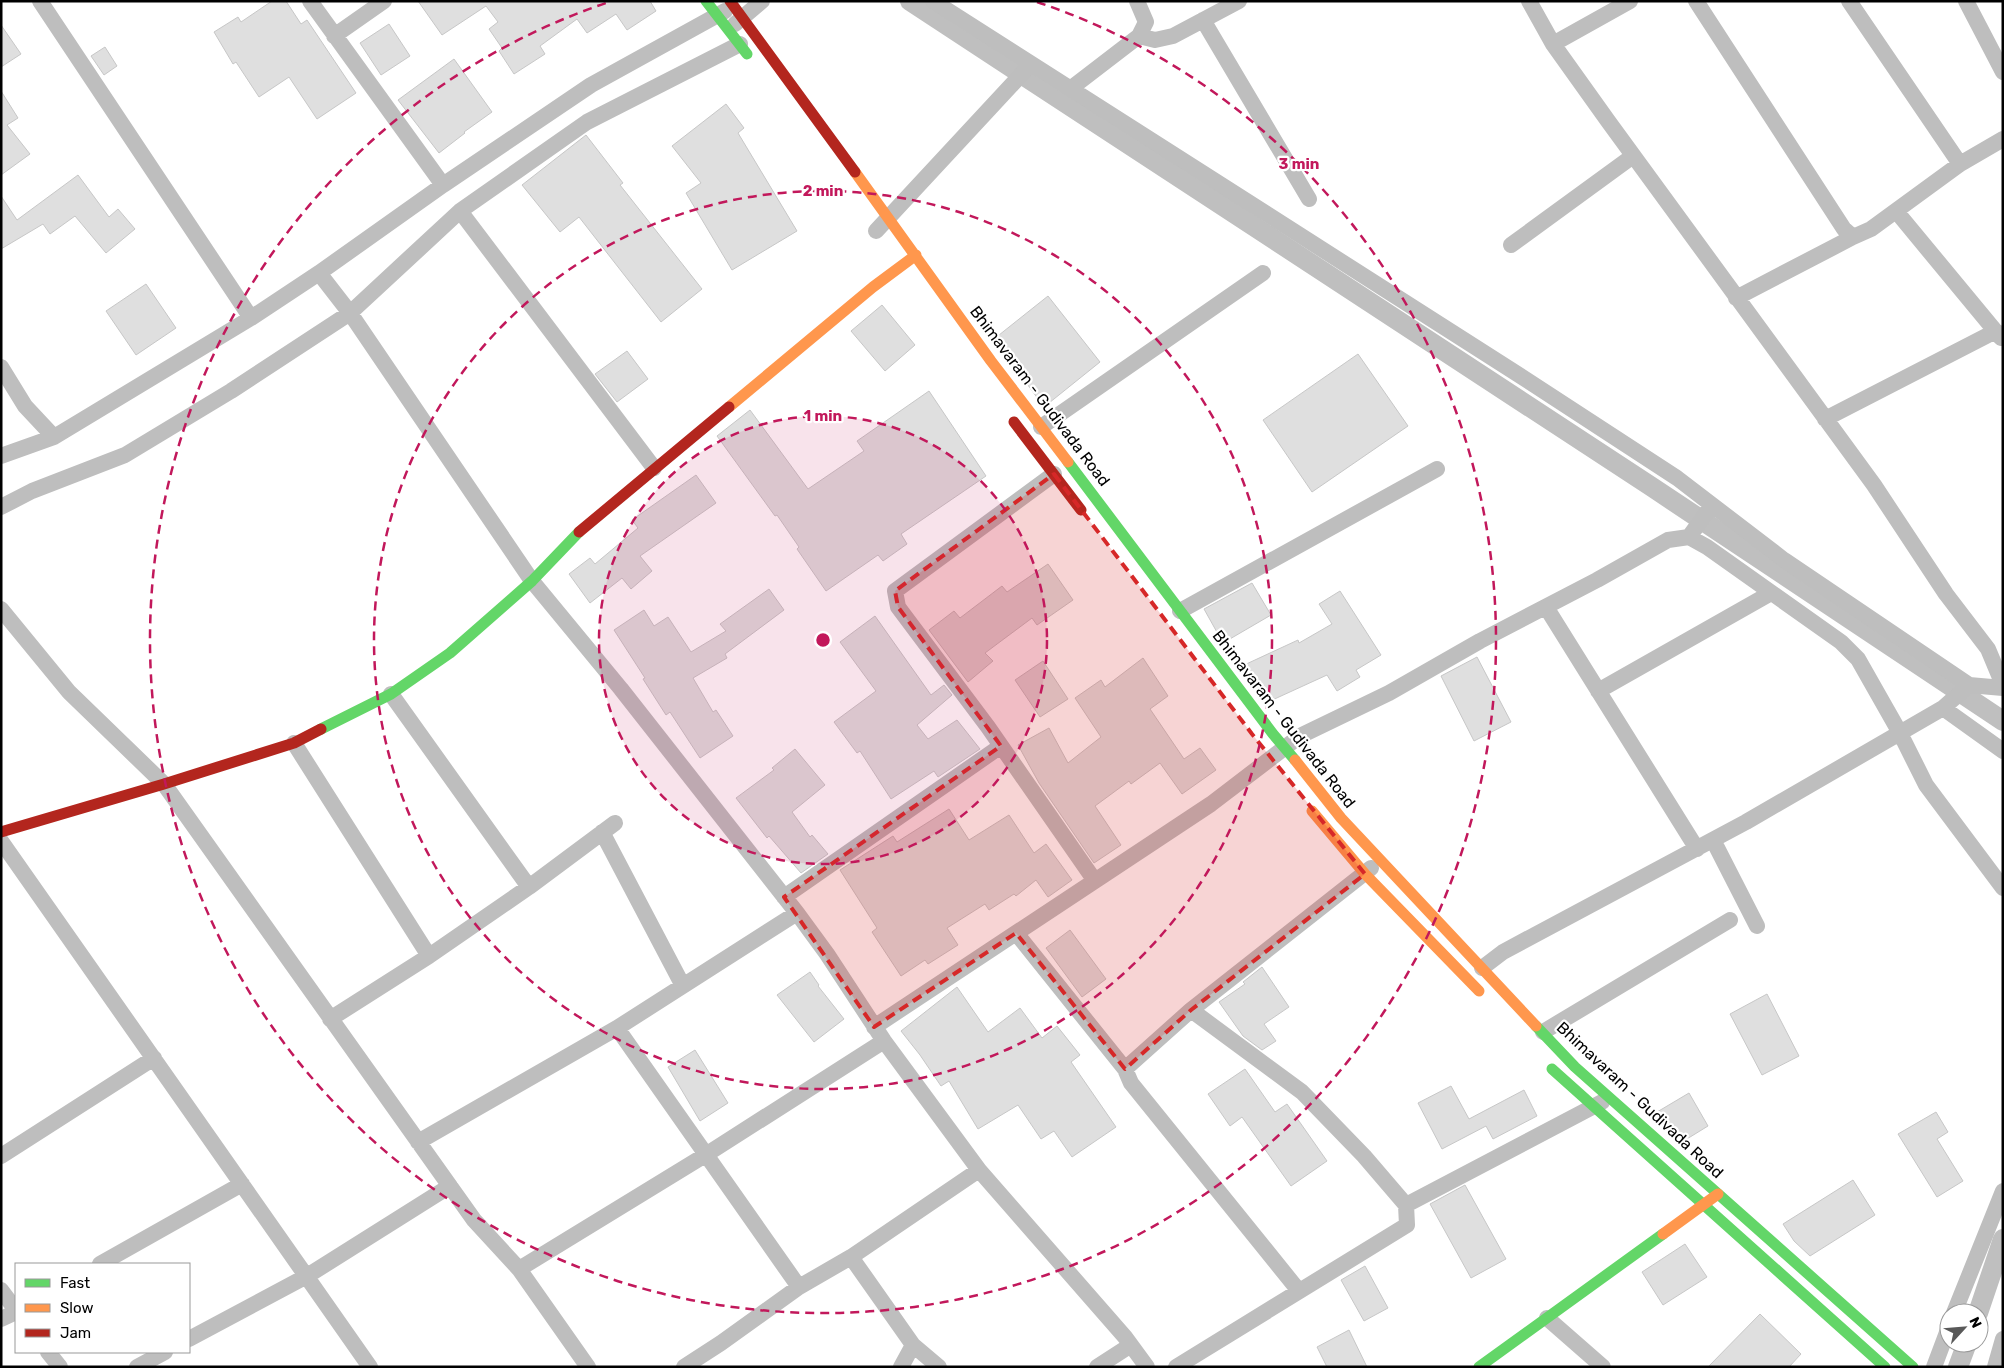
<svg xmlns="http://www.w3.org/2000/svg" width="2004" height="1368" viewBox="0 0 2004 1368" font-family="Rubik,sans-serif">
<style>
.lines{fill:none;stroke-linecap:round;stroke-linejoin:round}
.canal{stroke:#bfbfbf;stroke-width:20}
.building{fill:#dfdfdf;stroke:#c7c7c7}
.street{stroke:#bebebe;stroke-width:16}
.fast{stroke:#63d668;stroke-width:11}
.slow{stroke:#ff974d;stroke-width:11}
.jam{stroke:#b3261e;stroke-width:11}
.marked{fill:#d62828;fill-opacity:0.2;stroke:#d62828;stroke-width:4;stroke-dasharray:10 6;stroke-linejoin:round}
.ring{fill:none;stroke:#c2185b;stroke-width:2.5;stroke-dasharray:9 6}
.labels{text-anchor:middle;dominant-baseline:central;stroke-width:4.5;stroke-linejoin:round;paint-order:stroke}
.street-label{font-size:16px;fill:#000;stroke:#fff}
.centre{fill:#c2185b;stroke:#fff;stroke-width:2.5}
.ring-label{font-size:15px;text-anchor:middle;font-weight:bold;fill:#c2185b;stroke:#fff;stroke-width:4.5;stroke-linejoin:round;paint-order:stroke}
</style>
<rect width="100%" height="100%" fill="#fff"/>
<g class="lines">
<path class="canal" d="M 910,1 L 1652,487 L 2003,721
M 1978,1313 L 2003,1239
M 1958,1367 L 1967,1343"/>
</g>
<path class="building" d="M 272,1 L 286,1 L 301,24 L 307,20 L 356,93 L 317,119 L 289,77 L 259,97 L 236,62 L 233,64 L 214,32 L 238,17 L 241,22 Z
M 418,1 L 650,1 L 656,11 L 627,30 L 616,14 L 587,33 L 577,19 L 540,46 L 545,54 L 514,74 L 499,51 L 502,48 L 489,29 L 498,22 L 486,6 L 442,35 Z
M 389,24 L 410,56 L 381,75 L 360,43 Z
M 1,25 L 21,54 L 1,67 Z
M 105,47 L 117,66 L 104,75 L 91,56 Z
M 454,59 L 492,112 L 464,132 L 465,133 L 439,153 L 398,100 Z
M 1,91 L 18,118 L 7,125 L 30,154 L 1,175 Z
M 726,104 L 744,128 L 738,133 L 797,231 L 732,270 L 686,193 L 701,183 L 672,146 Z
M 586,135 L 623,183 L 620,185 L 702,289 L 661,322 L 579,217 L 560,232 L 522,185 Z
M 78,175 L 109,217 L 118,209 L 135,229 L 106,253 L 75,216 L 50,234 L 43,224 L 1,249 L 1,196 L 17,220 Z
M 146,284 L 176,328 L 136,355 L 106,311 Z
M 1048,296 L 1100,362 L 1044,407 L 994,339 Z
M 882,305 L 915,345 L 885,371 L 851,331 Z
M 627,351 L 648,379 L 617,402 L 595,374 Z
M 1358,354 L 1408,426 L 1312,492 L 1263,420 Z
M 929,391 L 986,476 L 901,534 L 907,544 L 883,561 L 878,555 L 826,591 L 797,549 L 799,547 L 777,515 L 775,516 L 717,436 L 750,410 L 808,489 L 864,451 L 857,441 Z
M 696,475 L 716,503 L 640,556 L 652,571 L 631,589 L 622,578 L 590,603 L 569,574 L 590,558 L 595,564 L 638,528 L 632,520 Z
M 1048,564 L 1073,600 L 1037,625 L 1032,618 L 985,653 L 993,661 L 968,682 L 929,630 L 954,611 L 960,618 L 1002,586 L 1007,592 Z
M 1252,583 L 1271,615 L 1223,643 L 1204,609 Z
M 769,589 L 784,610 L 725,654 L 727,658 L 693,678 L 713,712 L 716,710 L 733,736 L 700,758 L 670,712 L 666,715 L 643,679 L 645,678 L 614,630 L 644,610 L 654,626 L 668,617 L 691,652 L 726,631 L 720,624 Z
M 1340,591 L 1381,655 L 1356,670 L 1360,677 L 1337,691 L 1327,675 L 1268,702 L 1242,666 L 1298,640 L 1299,643 L 1332,624 L 1319,604 Z
M 875,616 L 931,695 L 944,685 L 952,695 L 917,725 L 928,739 L 957,720 L 980,749 L 938,777 L 934,771 L 891,799 L 860,751 L 857,753 L 834,722 L 876,691 L 840,642 Z
M 1477,657 L 1511,722 L 1474,741 L 1441,676 Z
M 1143,658 L 1168,696 L 1150,709 L 1184,759 L 1200,748 L 1216,770 L 1182,794 L 1160,763 L 1131,784 L 1129,781 L 1095,806 L 1121,845 L 1094,863 L 1039,783 L 1018,745 L 1049,728 L 1068,763 L 1101,737 L 1075,698 L 1101,680 L 1105,687 Z
M 1043,661 L 1068,699 L 1040,717 L 1015,680 Z
M 795,749 L 825,785 L 792,812 L 810,837 L 812,835 L 828,854 L 801,873 L 769,836 L 767,838 L 736,798 L 774,770 L 772,768 Z
M 949,809 L 969,840 L 1009,815 L 1034,853 L 1046,844 L 1072,880 L 1048,897 L 1036,880 L 1016,896 L 1014,894 L 989,910 L 985,904 L 947,928 L 958,945 L 928,964 L 925,960 L 901,976 L 872,932 L 877,928 L 840,870 L 893,836 L 897,842 Z
M 1070,930 L 1106,979 L 1082,997 L 1046,948 Z
M 1262,967 L 1289,1007 L 1264,1024 L 1276,1041 L 1262,1050 L 1243,1036 L 1219,1002 L 1245,984 L 1243,982 Z
M 810,972 L 819,985 L 818,986 L 844,1019 L 814,1042 L 777,995 Z
M 957,987 L 988,1032 L 1020,1008 L 1042,1038 L 1057,1026 L 1080,1055 L 1071,1062 L 1116,1127 L 1072,1157 L 1054,1131 L 1041,1139 L 1018,1105 L 978,1129 L 949,1081 L 941,1086 L 920,1055 L 901,1031 Z
M 1767,994 L 1799,1056 L 1762,1075 L 1730,1014 Z
M 695,1050 L 728,1103 L 700,1121 L 668,1067 Z
M 1245,1069 L 1275,1112 L 1287,1104 L 1327,1161 L 1291,1186 L 1242,1117 L 1230,1126 L 1208,1094 Z
M 1451,1086 L 1469,1119 L 1524,1090 L 1537,1116 L 1493,1139 L 1486,1126 L 1442,1149 L 1418,1103 Z
M 1689,1093 L 1708,1126 L 1682,1142 L 1652,1115 Z
M 1936,1112 L 1948,1132 L 1937,1139 L 1963,1181 L 1937,1197 L 1898,1134 Z
M 1853,1180 L 1875,1215 L 1810,1256 L 1794,1241 L 1783,1224 Z
M 1465,1185 L 1506,1259 L 1471,1278 L 1430,1204 Z
M 1685,1244 L 1707,1277 L 1663,1305 L 1642,1272 Z
M 1365,1266 L 1388,1308 L 1364,1321 L 1341,1280 Z
M 1760,1314 L 1801,1354 L 1789,1367 L 1708,1367 Z
M 1349,1330 L 1367,1367 L 1327,1367 L 1317,1347 Z"/>
<g class="lines">
<path class="street" d="M 40,1 L 251,318
M 310,1 L 443,185
M 933,1 L 1519,375 L 1677,478 L 1784,560 L 1969,685 L 2003,688
M 1529,1 L 1553,44 L 1608,121 L 1874,485 L 1946,594 L 1988,649 L 2003,685
M 1696,1 L 1844,229 L 1853,237 L 1871,229 L 1960,164 L 2003,139
M 1849,1 L 1960,164
M 1966,1 L 2003,72
M 1203,20 L 1309,199
M 735,24 L 762,1
M 334,36 L 384,1
M 1139,36 L 1155,40 L 1173,36 L 1239,1
M 1553,44 L 1630,1
M 1070,89 L 1139,36 L 1146,22 L 1137,1
M 460,211 L 654,468
M 1896,211 L 2001,338
M 876,231 L 1031,64
M 1511,245 L 1633,156
M 319,273 L 350,313 L 532,581 L 621,689 L 797,913 L 827,954 L 884,1041 L 979,1170 L 1125,1337 L 1147,1367
M 1736,298 L 1853,237
M 1,367 L 25,406 L 54,437
M 1825,419 L 1996,331
M 1041,427 L 1263,273
M 1,456 L 54,437 L 251,318 L 319,273 L 443,185 L 591,85 L 725,11
M 1054,474 L 895,591 L 898,607 L 988,727 L 1095,881
M 1,507 L 32,491 L 125,455 L 231,391 L 350,313 L 460,211 L 587,122 L 740,44
M 1689,537 L 1712,505
M 1546,607 L 1697,849
M 1,609 L 69,692 L 164,784 L 474,1220 L 519,1269 L 588,1367
M 1180,611 L 1437,469
M 1598,691 L 1771,593
M 391,694 L 529,887
M 1943,708 L 2003,751
M 294,743 L 429,956
M 602,832 L 683,986
M 1713,840 L 1757,926
M 1,841 L 370,1367
M 784,897 L 1001,746
M 1016,933 L 1125,1069
M 1482,968 L 1503,952 L 1746,822 L 1943,708 L 1969,685
M 1191,1010 L 1302,1092 L 1364,1156 L 1406,1205
M 330,1019 L 429,956 L 529,887 L 615,823
M 874,1027 L 1211,804 L 1300,736 L 1389,693 L 1480,641 L 1597,580 L 1668,540 L 1689,537 L 1707,547 L 1841,642 L 1858,659 L 1900,733 L 1926,785 L 2003,888
M 617,1028 L 799,1287 L 851,1257 L 979,1170
M 1543,1032 L 1730,920
M 418,1142 L 617,1028 L 797,913
M 1,1156 L 154,1058
M 851,1257 L 913,1345 L 901,1367
M 100,1264 L 242,1184
M 519,1269 L 707,1154 L 884,1041
M 1,1290 L 16,1310
M 1299,1291 L 1131,1083 L 1125,1069 L 1191,1010 L 1371,868
M 1954,1313 L 2003,1191
M 1547,1318 L 1603,1367
M 1,1319 L 16,1312
M 189,1339 L 307,1276 L 450,1186
M 913,1345 L 939,1367
M 48,1352 L 60,1367
M 137,1367 L 165,1352
M 684,1367 L 721,1343 L 799,1287
M 1097,1367 L 1131,1345
M 1176,1367 L 1407,1225 L 1406,1205 L 1602,1102
M 1934,1367 L 1949,1327
M 1995,1367 L 2003,1339"/>
<path class="fast" d="M 706,1 L 747,54
M 1068,462 L 1273,734 L 1295,760
M 321,729 L 391,694 L 450,653 L 532,581 L 579,532
M 1536,1026 L 1575,1067 L 1913,1367
M 1552,1069 L 1885,1367
M 1479,1367 L 1663,1234"/>
<path class="slow" d="M 855,172 L 991,361 L 1068,462
M 729,407 L 873,287 L 916,255
M 1295,760 L 1341,818 L 1536,1026
M 1312,811 L 1365,874 L 1479,991
M 1663,1234 L 1718,1194"/>
<path class="jam" d="M 730,1 L 855,172
M 1014,422 L 1081,510
M 579,532 L 729,407
M 1,832 L 164,784 L 294,743 L 321,729"/>
</g>
<path class="marked" d="M 1054,474 L 1252,734 L 1365,874 L 1191,1010 L 1125,1069 L 1016,933 L 874,1027 L 784,897 L 1001,746 L 898,607 L 895,591 Z"/>
<circle cx="823" cy="640" r="224" fill="#c2185b" fill-opacity=".12"/>
<g class="ring">
<circle cx="823" cy="640" r="224"/>
<circle cx="823" cy="640" r="449"/>
<path d="M1037 2A673 673 0 1 1 609 2"/>
</g>
<g class="labels">
<g class="street-label">
<text transform="translate(1040 396) rotate(53)">Bhimavaram - Gudivada Road</text>
<text transform="translate(1284 719) rotate(52)">Bhimavaram - Gudivada Road</text>
<text transform="translate(1640 1100) rotate(43)">Bhimavaram - Gudivada Road</text>
</g>
</g>
<circle cx="823" cy="640" r="8" class="centre"/>
<g class="ring-label">
<text x="1299" y="169">3 min</text>
<text x="823" y="196">2 min</text>
<text x="823" y="421">1 min</text>
</g>
<rect width="2004" height="1368" fill="none" stroke="#000000" stroke-width="5"/>
<rect x="15" y="1263" width="175" height="90" fill="#ffffff" stroke="#999999"/>
<rect x="25" y="1279" width="25" height="8" fill="#63d668" stroke="#999999"/>
<text x="60" y="1288" font-size="15" fill="#000000">Fast</text>
<rect x="25" y="1304" width="25" height="8" fill="#ff974d" stroke="#999999"/>
<text x="60" y="1313" font-size="15" fill="#000000">Slow</text>
<rect x="25" y="1329" width="25" height="8" fill="#b3261e" stroke="#999999"/>
<text x="60" y="1338" font-size="15" fill="#000000">Jam</text>
<g transform="translate(1964 1328) rotate(64)"><circle r="24" fill="#ffffff" stroke="#999999"/>
<path d="M0-4L9 19L0 12L-9 19Z" fill="#595959"/>
<text y="-8" font-size="14" font-weight="bold" text-anchor="middle" fill="#000000">N</text>
</g>
</svg>
